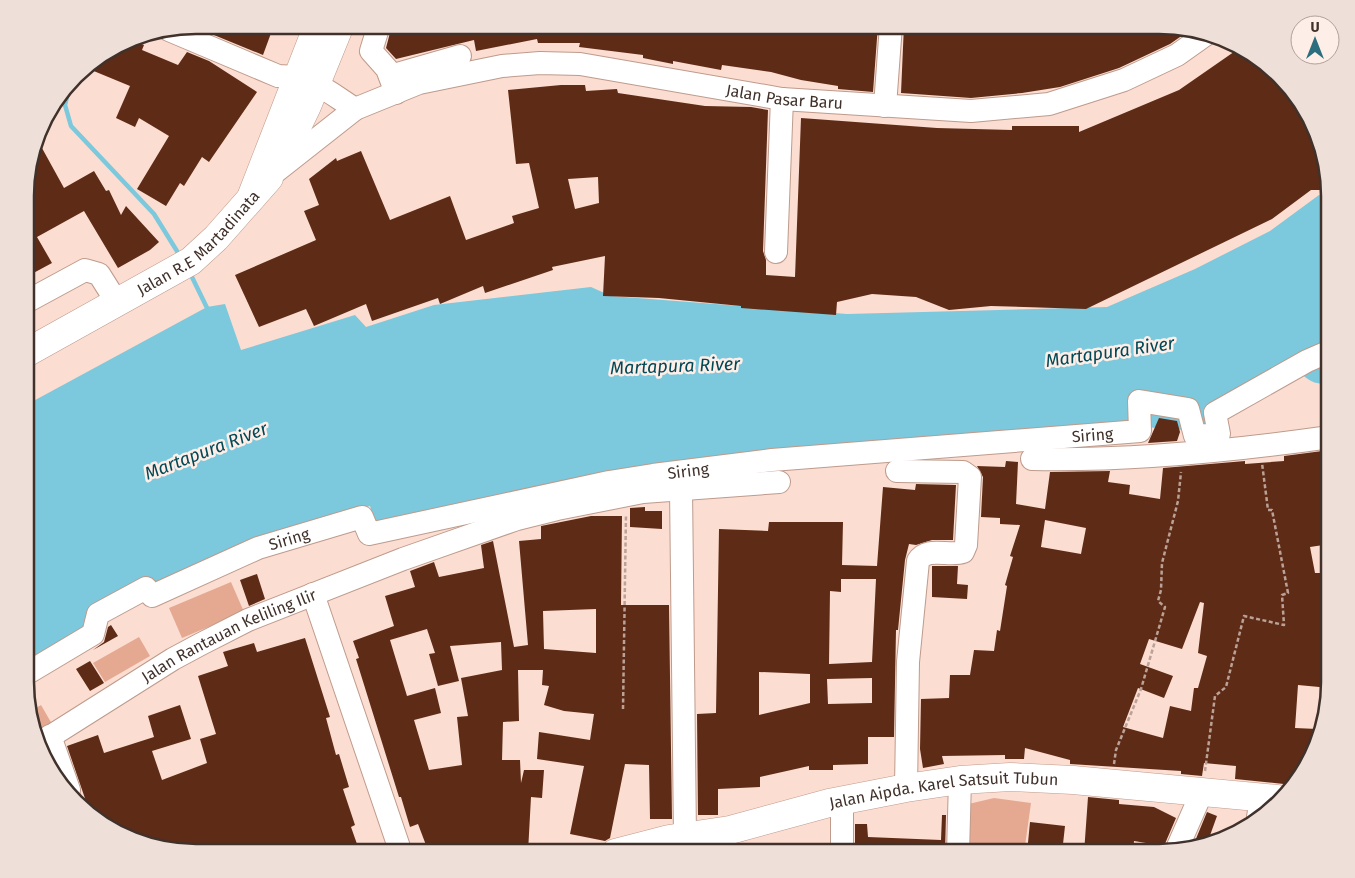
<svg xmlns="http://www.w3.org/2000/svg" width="1355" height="878" viewBox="0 0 1355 878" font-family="'Fira Sans',sans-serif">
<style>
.green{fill:#e5a991}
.water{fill:#7cc8dc}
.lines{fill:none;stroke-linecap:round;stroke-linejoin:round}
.stream{stroke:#7cc8dc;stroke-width:4.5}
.building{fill:#5e2c16;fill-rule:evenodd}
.minor-casing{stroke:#be9b8c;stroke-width:24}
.major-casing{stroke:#be9b8c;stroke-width:29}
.highway-casing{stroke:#be9b8c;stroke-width:29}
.path{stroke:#bba197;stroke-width:2.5;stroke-dasharray:4 2.5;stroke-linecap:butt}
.minor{stroke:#fff;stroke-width:22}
.major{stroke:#fff;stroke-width:28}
.highway{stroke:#fff;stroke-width:28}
.labels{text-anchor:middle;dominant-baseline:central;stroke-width:5;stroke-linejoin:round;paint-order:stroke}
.street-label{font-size:16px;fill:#40312b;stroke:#feeee8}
.water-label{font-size:18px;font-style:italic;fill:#004856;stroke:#feeee8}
.rim{fill:none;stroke:#40312b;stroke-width:2.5}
</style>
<rect width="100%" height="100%" fill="#fcddd1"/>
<path class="green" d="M 231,582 L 244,612 L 182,638 L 169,608 Z
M 139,637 L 150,656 L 105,682 L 93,663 Z
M 41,705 L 52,724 L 36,733 L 29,712 Z
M 994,798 L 1031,803 L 1024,853 L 961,853 L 960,806 Z"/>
<path class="water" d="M 1319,195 L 1330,196 L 1330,384 C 1318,384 1310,383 1302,374 L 1211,428 L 1185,430 L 1130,426 L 988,436 L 376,526 L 370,506 L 256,541 L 89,630 L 26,667 L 26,405 L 207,307 L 225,304 L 241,350 L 355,315 L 366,327 L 434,305 L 591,287 L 611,296 L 847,314 L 1107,307 L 1195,269 L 1270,231 Z"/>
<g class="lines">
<path class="stream" d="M 70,84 L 65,105 L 71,126 L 154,214 L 180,256
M 191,275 L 209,312"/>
</g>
<path class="building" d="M 274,25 L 263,55 L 192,26 L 196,25 Z
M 392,25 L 878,25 L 873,92 L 838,89 L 838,86 L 801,80 L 771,72 L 722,65 L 721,70 L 673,61 L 673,64 L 643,58 L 643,55 L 579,47 L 580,43 L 538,43 L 537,39 L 476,51 L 474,40 L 396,59 L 386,48 Z
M 904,25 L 957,25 L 957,28 L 964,29 L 994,29 L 993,25 L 1026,25 L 1026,27 L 1046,25 L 1048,35 L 1078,25 L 1159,25 L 1190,30 L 1170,44 L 1119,68 L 1060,87 L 1022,93 L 971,98 L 901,93 Z
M 128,39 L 144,45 L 142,50 L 178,65 L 187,52 L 209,61 L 257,92 L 209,162 L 202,157 L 184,186 L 180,183 L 166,206 L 137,189 L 169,136 L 139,118 L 135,127 L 116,118 L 130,86 L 84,67 Z
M 1241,47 L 1254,54 L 1307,111 L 1330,190 L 1311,190 L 1272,219 L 1086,309 L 991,306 L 949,310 L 916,297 L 872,294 L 837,302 L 836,315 L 741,308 L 741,306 L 659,298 L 603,296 L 605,256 L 552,267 L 553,270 L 485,293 L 483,286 L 440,304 L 438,298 L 372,321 L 366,304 L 314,326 L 306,309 L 259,327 L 235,275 L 316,240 L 304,211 L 319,205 L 309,179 L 336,158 L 337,161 L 361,151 L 390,220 L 450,196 L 466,240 L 514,223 L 512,216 L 539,208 L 529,163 L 516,164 L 508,90 L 561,85 L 585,85 L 586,91 L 617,89 L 618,93 L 705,106 L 751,107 L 768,110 L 763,251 L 766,260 L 766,275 L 795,277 L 801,118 L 937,128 L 1012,130 L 1012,126 L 1079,126 L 1079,132 L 1179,90 ZM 598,177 L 599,203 L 575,209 L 568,179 Z
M 37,139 L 64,188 L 94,171 L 106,191 L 109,190 L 121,215 L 126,206 L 159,242 L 150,250 L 118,268 L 84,211 L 37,237 L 52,263 L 26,277 L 26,174 Z
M 1159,418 L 1177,421 L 1180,432 L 1177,441 L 1148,443 Z
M 1330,450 L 1330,511 L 1326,512 L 1330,544 L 1310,547 L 1315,573 L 1330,573 L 1330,688 L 1298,685 L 1295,728 L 1317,729 L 1301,777 L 1293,785 L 1235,779 L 1236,766 L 1204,763 L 1202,776 L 1181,774 L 1181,771 L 1070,764 L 1070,760 L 1025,748 L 1024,759 L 1005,759 L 1005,755 L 942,756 L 944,764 L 923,768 L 920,749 L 921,699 L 949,698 L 950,675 L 970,675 L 974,650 L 994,651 L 997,630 L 1000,631 L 1007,586 L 1005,585 L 1013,557 L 1010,556 L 1020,525 L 1000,524 L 1000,518 L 981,517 L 983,477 L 977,466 L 1005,467 L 1006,461 L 1018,462 L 1016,504 L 1045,509 L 1050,472 L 1110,471 L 1108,482 L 1130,485 L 1129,494 L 1160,499 L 1163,468 L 1245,461 L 1245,464 L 1284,461 L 1284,456 ZM 1045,520 L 1086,528 L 1081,554 L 1041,547 ZM 1200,602 L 1204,603 L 1198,653 L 1207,656 L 1198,688 L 1194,688 L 1191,711 L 1170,706 L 1163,738 L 1123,727 L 1138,688 L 1164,698 L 1173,676 L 1140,664 L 1149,639 L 1182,649 Z
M 916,484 L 956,485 L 953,540 L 932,540 L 916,545 L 909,544 L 905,560 L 898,630 L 896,630 L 894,737 L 868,737 L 868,764 L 833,765 L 833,770 L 809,770 L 809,766 L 760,777 L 760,787 L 718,789 L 718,815 L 698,815 L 697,714 L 716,713 L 719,529 L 768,531 L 769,522 L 843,522 L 842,565 L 877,566 L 883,487 L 915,490 ZM 841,579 L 876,579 L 872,662 L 829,664 L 830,591 L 841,592 ZM 759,672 L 810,674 L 810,703 L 759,715 ZM 872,678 L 872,703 L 828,704 L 827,679 Z
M 645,507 L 645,511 L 662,511 L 662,529 L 630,527 L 630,508 Z
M 591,516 L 622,516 L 621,605 L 669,605 L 672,819 L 650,819 L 649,765 L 625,764 L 610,838 L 605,841 L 570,834 L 584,766 L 537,759 L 539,732 L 590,740 L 594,714 L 564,711 L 544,705 L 549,686 L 542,685 L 543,670 L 518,670 L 519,721 L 503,722 L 502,760 L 520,760 L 521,783 L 524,770 L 544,770 L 542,798 L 531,797 L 528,852 L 429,853 L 418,824 L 410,827 L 401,797 L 399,797 L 356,659 L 359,658 L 353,641 L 394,626 L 385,596 L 415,587 L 410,571 L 434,562 L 439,577 L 484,568 L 481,545 L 493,541 L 514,647 L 528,645 L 519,541 L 541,539 L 541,526 ZM 596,609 L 596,653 L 544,649 L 543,611 ZM 427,629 L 435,653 L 429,654 L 438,686 L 459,681 L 450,646 L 501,642 L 502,670 L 461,678 L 468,716 L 457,717 L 462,765 L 429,770 L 414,720 L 441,713 L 435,688 L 407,696 L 390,640 Z
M 932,566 L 958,566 L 957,584 L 968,585 L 967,599 L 932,597 Z
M 257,574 L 265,599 L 249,606 L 240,580 Z
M 111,625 L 118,636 L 93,650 L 104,642 L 108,627 Z
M 305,638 L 330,717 L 326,718 L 336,755 L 339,754 L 349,787 L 343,789 L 355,825 L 351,827 L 357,844 L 330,853 L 196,853 L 141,844 L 101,824 L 90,813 L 67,746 L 98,735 L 104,753 L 154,737 L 148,716 L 180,705 L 191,739 L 152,751 L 162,780 L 207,763 L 200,739 L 216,734 L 198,676 L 228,666 L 223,652 L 254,643 L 257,652 Z
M 90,661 L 104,683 L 90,691 L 76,669 Z
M 1088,797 L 1119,800 L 1119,804 L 1154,807 L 1176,818 L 1164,846 L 1134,841 L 1133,853 L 1084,853 Z
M 1207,812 L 1217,816 L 1208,841 L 1193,846 Z
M 942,815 L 946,815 L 945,853 L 855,853 L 855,824 L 867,824 L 868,837 L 941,840 Z
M 1030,822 L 1065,826 L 1062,853 L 1027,853 Z"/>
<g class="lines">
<g class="minor-casing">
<g id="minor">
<path d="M 379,25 L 371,51 L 387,69 L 396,93"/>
<path d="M 169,30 L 278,76 C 312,76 327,91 355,109"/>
<path d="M 390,76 L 460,56"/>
<path d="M 885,106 L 891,25"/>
<path id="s1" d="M 275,172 L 355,109 L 419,83 L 502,66 L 540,63 L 580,64 L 782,99 L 971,111 L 1049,104 L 1124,80 L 1177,55 L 1208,33"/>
<path d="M 776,252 L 782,99"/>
<path d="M 26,302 L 85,270 L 99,274 L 116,301"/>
<path d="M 1032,459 C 1132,461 1231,451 1330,437"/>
<path d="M 897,471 L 963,472 L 970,477 L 966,545 L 963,552 C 949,557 927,546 918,561 L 908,662 L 906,788"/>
<path d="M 681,489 L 685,837"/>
<path d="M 313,594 L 401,853"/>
<path id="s2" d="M 26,674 L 93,634 L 98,614 L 146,588 L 152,596 L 258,548 L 362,517 L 369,534 L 609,482 L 653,475 L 772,460 L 1140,431 L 1139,401 L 1188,409 L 1195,436 L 1219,434 L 1215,413 L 1307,361 L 1330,351"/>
<path d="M 50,736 L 69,790"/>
<path id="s3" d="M 40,743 L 173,659 L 201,644 L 248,620 L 403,559 L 517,519 L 557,509 L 643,492 L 779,482"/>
<path d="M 842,801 L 842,853"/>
<path d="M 1258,817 L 1261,799"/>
<path d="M 1176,851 L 1202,792"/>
<path d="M 958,853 L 960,780"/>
</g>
</g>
<g class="major-casing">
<g id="major">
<path id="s4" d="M 26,353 L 191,261 L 216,238 L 269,178"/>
<path id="s5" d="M 615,853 L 669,839 L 730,830 L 829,803 L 906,788 L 960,780 L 1010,777 L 1073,780 L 1277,799"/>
</g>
</g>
<g class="highway-casing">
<path id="highway" d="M 286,150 L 307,106 L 340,25
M 252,195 L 318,25"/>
</g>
<path class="path" d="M 623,709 L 626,514
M 1114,764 L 1116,750 L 1141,689 L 1165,607 L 1158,601 L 1161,590 L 1162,563 L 1178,501 L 1181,472
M 1205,771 L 1215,696 L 1226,687 L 1244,616 L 1284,625 L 1282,595 L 1288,593 L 1272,510 L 1268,510 L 1262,463"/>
<use href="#minor" class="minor"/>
<use href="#major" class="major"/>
<use href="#highway" class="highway"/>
</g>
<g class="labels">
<g class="street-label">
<text stroke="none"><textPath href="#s1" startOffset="541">Jalan Pasar Baru</textPath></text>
<text stroke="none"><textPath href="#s4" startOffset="206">Jalan R.E Martadinata</textPath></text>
<text stroke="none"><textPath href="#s2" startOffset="1138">Siring</textPath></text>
<text stroke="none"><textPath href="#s2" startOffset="732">Siring</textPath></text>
<text stroke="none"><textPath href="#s2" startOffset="312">Siring</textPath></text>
<text stroke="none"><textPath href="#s3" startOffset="218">Jalan Rantauan Keliling Ilir</textPath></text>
<text stroke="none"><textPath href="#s5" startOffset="336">Jalan Aipda. Karel Satsuit Tubun</textPath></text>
</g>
<g class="water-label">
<text transform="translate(1110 352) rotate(-8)">Martapura River</text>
<text transform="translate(675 366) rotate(-2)">Martapura River</text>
<text transform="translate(206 451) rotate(-21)">Martapura River</text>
</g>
</g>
<path d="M0 0H1355V878H0ZM196 34H1159A162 162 0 0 1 1321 196V682A162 162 0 0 1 1159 844H196A162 162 0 0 1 34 682V196A162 162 0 0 1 196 34Z" fill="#efdfd9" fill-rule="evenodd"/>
<path class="rim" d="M196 34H1159A162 162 0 0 1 1321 196V682A162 162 0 0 1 1159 844H196A162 162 0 0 1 34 682V196A162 162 0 0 1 196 34Z"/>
<g transform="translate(1315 40)"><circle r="24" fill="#feeee8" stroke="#b2a29c"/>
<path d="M0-4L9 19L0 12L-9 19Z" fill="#2b6f7f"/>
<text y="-8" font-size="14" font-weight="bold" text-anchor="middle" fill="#40312b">U</text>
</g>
</svg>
